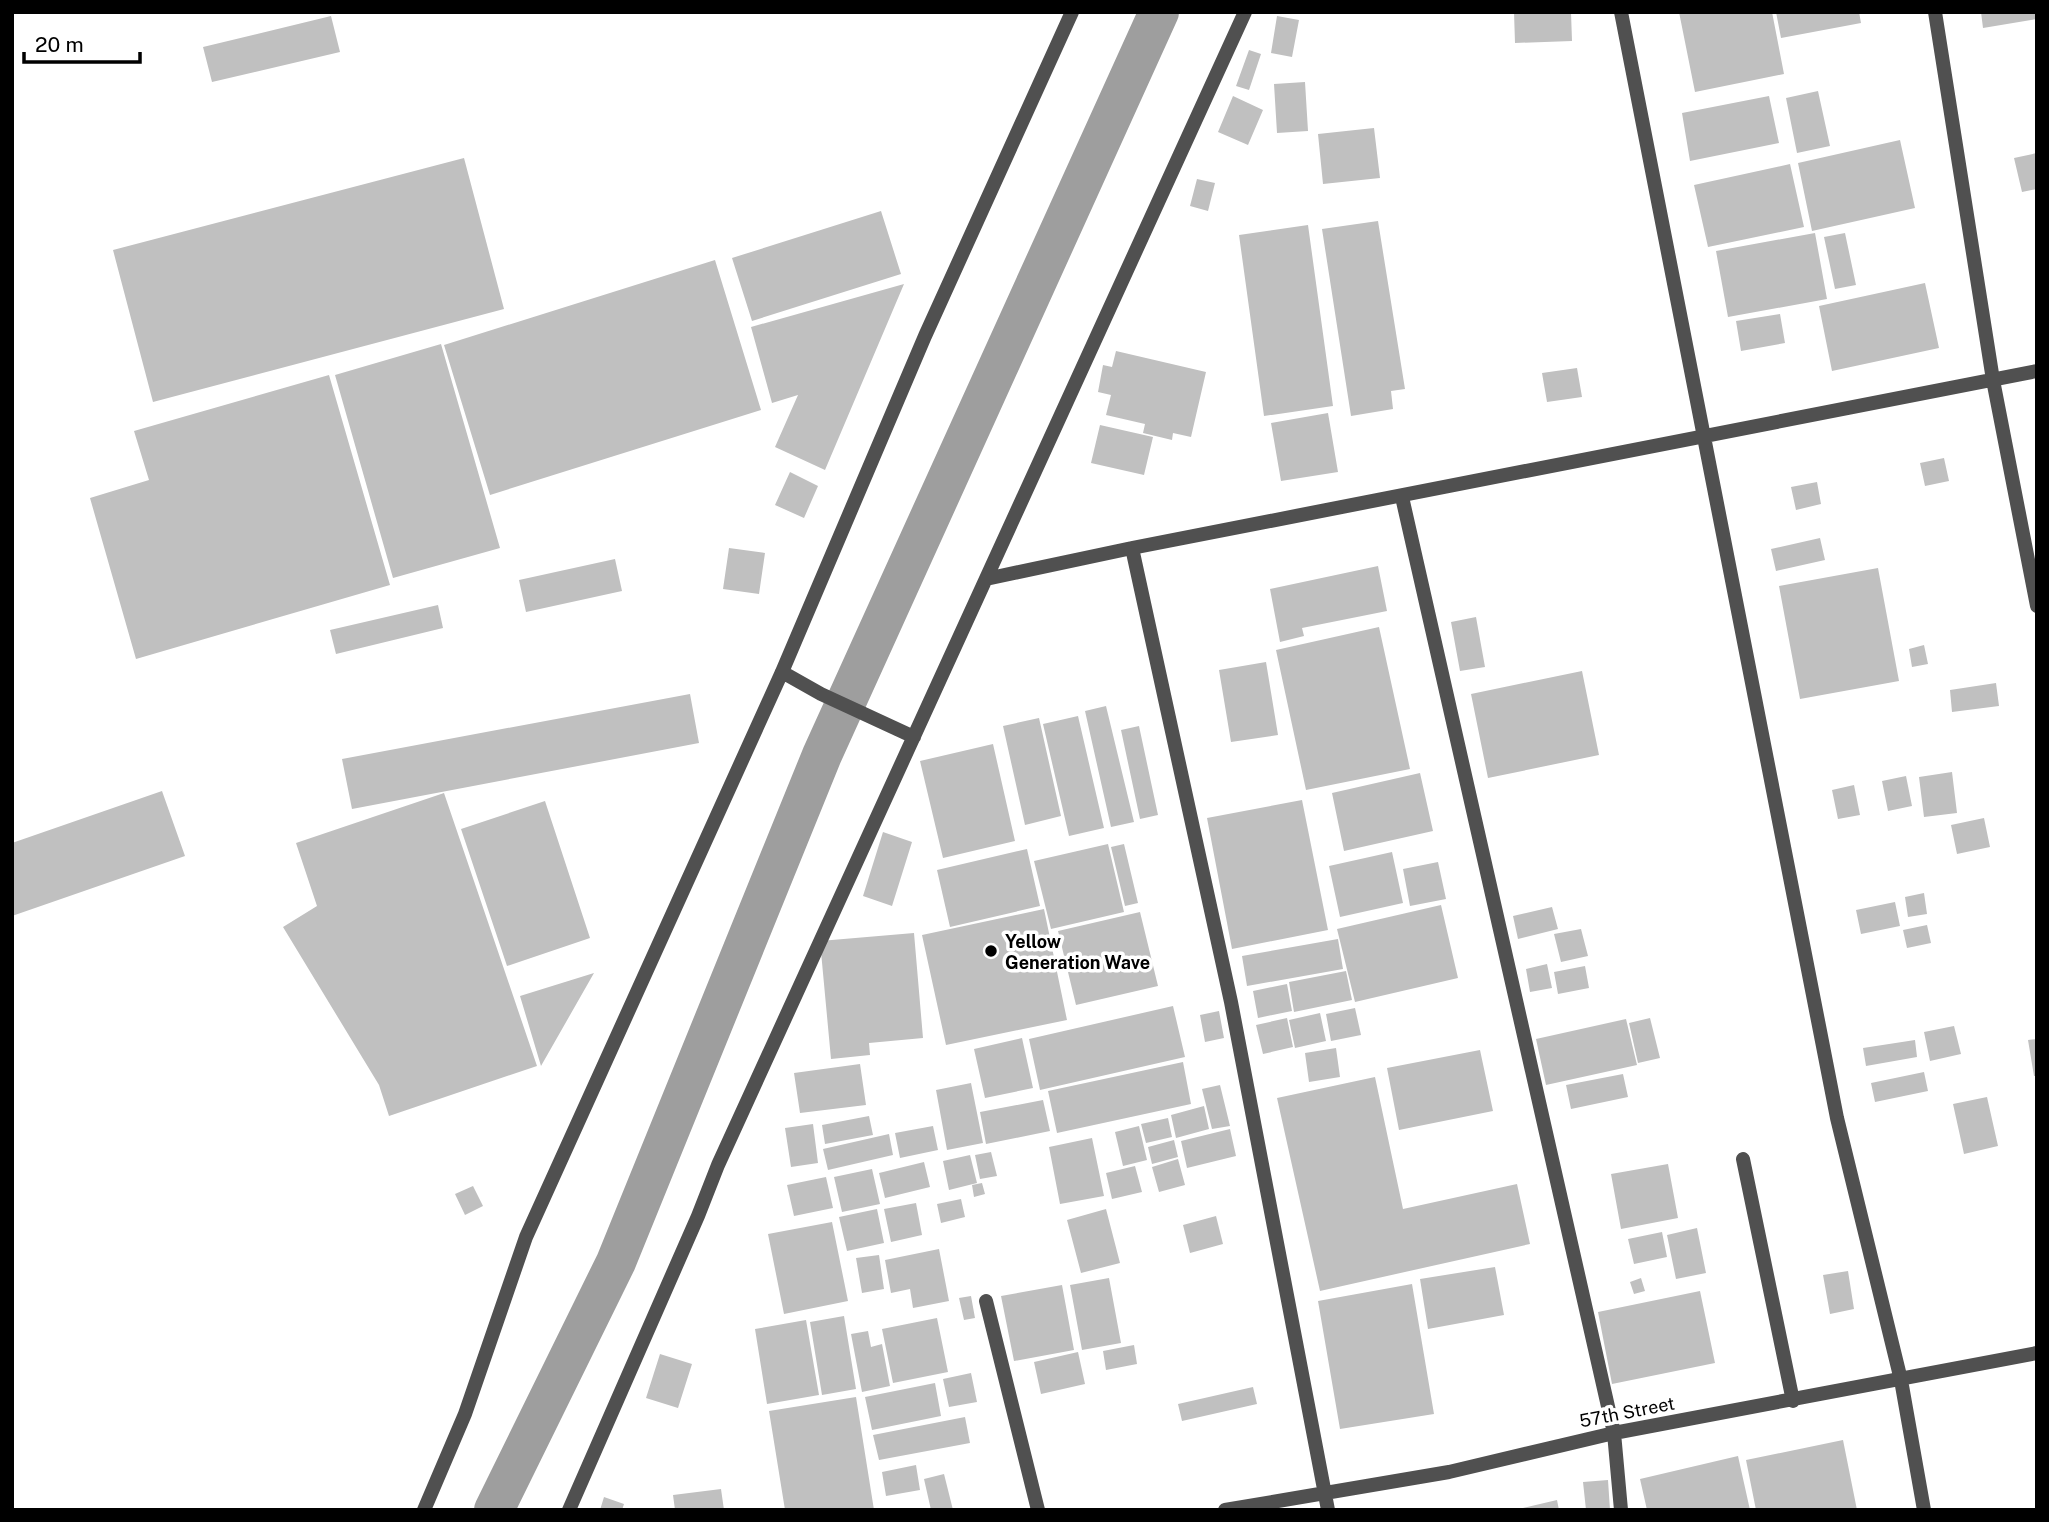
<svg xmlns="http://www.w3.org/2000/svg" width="2049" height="1522" viewBox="0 0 2049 1522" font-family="'Public Sans',sans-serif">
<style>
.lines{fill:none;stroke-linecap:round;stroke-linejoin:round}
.canal{stroke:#9e9e9e;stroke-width:40}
.building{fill:#c0c0c0}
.street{stroke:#505050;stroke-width:14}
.poi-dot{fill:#000;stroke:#fff;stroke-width:2.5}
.labels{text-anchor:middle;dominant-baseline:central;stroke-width:7;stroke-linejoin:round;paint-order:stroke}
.poi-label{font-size:18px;font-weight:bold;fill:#000;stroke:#fff;text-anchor:start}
.street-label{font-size:18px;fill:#000;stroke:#fff}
</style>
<rect width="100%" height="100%" fill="#fff"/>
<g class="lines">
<path class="canal" d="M 494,1510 L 616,1262 L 822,755 L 1159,12"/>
</g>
<path class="building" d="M 1514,12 L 1571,12 L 1572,41 L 1515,43 Z
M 1679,12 L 1772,12 L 1784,74 L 1695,92 Z
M 1776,12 L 1859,12 L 1861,23 L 1781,38 Z
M 1981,12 L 2037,12 L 2037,19 L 1983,28 Z
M 331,16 L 340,52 L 212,82 L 203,47 Z
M 1277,16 L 1299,20 L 1292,57 L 1271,53 Z
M 1249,50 L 1261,54 L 1249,90 L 1236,86 Z
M 1305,82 L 1308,131 L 1277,133 L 1274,84 Z
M 1818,91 L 1830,146 L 1797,153 L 1786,98 Z
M 1233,96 L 1263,110 L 1248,145 L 1218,132 Z
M 1769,96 L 1779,143 L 1690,161 L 1682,113 Z
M 1374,128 L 1380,178 L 1323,184 L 1318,134 Z
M 1900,140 L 1915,208 L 1812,231 L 1798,163 Z
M 2037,153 L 2037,189 L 2022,192 L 2014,158 Z
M 464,158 L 504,309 L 153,402 L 113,250 Z
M 1790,164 L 1804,227 L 1708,247 L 1694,185 Z
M 1197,179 L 1215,183 L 1208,211 L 1190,206 Z
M 881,211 L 901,274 L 752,321 L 732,258 Z
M 1378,221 L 1405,389 L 1391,391 L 1393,409 L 1351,416 L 1322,229 Z
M 1308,225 L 1333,406 L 1264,416 L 1239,235 Z
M 1815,233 L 1827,299 L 1728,317 L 1716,251 Z
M 1845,233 L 1856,285 L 1835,289 L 1824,237 Z
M 715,260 L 761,410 L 490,495 L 444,345 Z
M 1925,283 L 1939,348 L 1832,371 L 1819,306 Z
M 904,284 L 825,470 L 775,447 L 798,395 L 772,403 L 751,327 Z
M 1780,314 L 1785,343 L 1741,351 L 1736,321 Z
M 441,344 L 500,548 L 393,578 L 335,375 Z
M 1116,351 L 1206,372 L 1191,437 L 1173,433 L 1172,440 L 1143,433 L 1145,424 L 1106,415 L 1111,395 L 1098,392 L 1103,365 L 1112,367 Z
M 1577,368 L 1582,397 L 1547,402 L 1542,373 Z
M 329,375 L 390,585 L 136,659 L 90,498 L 149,480 L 134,431 Z
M 1328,413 L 1338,472 L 1281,481 L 1271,423 Z
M 1100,425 L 1153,437 L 1144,475 L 1091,463 Z
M 1944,458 L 1949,481 L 1925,486 L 1920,463 Z
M 790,472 L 818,486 L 804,518 L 775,505 Z
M 1817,482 L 1821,504 L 1796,510 L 1791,487 Z
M 1820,538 L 1825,560 L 1776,571 L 1771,549 Z
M 729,548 L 765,553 L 759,594 L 723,589 Z
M 615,559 L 622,591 L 526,612 L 519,580 Z
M 1378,566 L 1387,611 L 1302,628 L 1304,636 L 1280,642 L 1270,589 Z
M 1878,568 L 1899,681 L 1800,699 L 1779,586 Z
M 438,605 L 443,628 L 336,654 L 330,630 Z
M 1476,617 L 1485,667 L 1460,671 L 1451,622 Z
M 1379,627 L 1410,769 L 1306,790 L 1276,650 Z
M 1924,645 L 1928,664 L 1912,667 L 1909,649 Z
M 1266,662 L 1278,735 L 1231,742 L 1219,670 Z
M 1582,671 L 1599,755 L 1488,778 L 1471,694 Z
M 1996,683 L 1999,706 L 1952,712 L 1950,690 Z
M 690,694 L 699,743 L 352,809 L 342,759 Z
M 1106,706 L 1134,822 L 1111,827 L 1085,711 Z
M 1078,716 L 1104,828 L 1069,836 L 1043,724 Z
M 1039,718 L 1061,816 L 1025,825 L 1003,726 Z
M 1139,726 L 1158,815 L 1140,819 L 1121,730 Z
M 993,744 L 1015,841 L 943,858 L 920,761 Z
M 1952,772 L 1957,813 L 1924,817 L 1919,777 Z
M 1420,773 L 1433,831 L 1344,851 L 1332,793 Z
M 1906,776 L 1912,806 L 1888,811 L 1882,781 Z
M 1854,785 L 1860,815 L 1838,819 L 1832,790 Z
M 162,791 L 185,856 L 12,916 L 12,843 Z
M 444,793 L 537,1066 L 389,1116 L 379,1085 L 283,927 L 317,906 L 296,843 Z
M 1302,800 L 1328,930 L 1232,949 L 1207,818 Z
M 545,801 L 590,938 L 507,966 L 461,829 Z
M 1984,818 L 1990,847 L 1957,854 L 1951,825 Z
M 883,832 L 912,842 L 892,906 L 863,896 Z
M 1108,844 L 1124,912 L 1051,929 L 1034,861 Z
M 1124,844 L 1138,903 L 1125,906 L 1111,847 Z
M 1027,849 L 1040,906 L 950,927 L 937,870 Z
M 1392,852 L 1403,903 L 1340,917 L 1329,866 Z
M 1438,862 L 1446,899 L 1410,906 L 1403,869 Z
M 1924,893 L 1927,914 L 1908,917 L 1905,897 Z
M 1895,902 L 1900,926 L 1861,934 L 1856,910 Z
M 1441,905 L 1458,978 L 1355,1002 L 1337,929 Z
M 1552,907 L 1558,929 L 1518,939 L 1513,916 Z
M 1044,909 L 1067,1020 L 946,1045 L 922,935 Z
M 1140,912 L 1158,986 L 1076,1005 L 1058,931 Z
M 1927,925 L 1931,943 L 1907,948 L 1903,930 Z
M 1581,929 L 1588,956 L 1561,962 L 1554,934 Z
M 914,933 L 923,1038 L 869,1043 L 870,1055 L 831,1059 L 820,941 Z
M 1338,939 L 1343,969 L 1247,986 L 1242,956 Z
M 1547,964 L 1552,988 L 1530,992 L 1526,969 Z
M 1585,966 L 1589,988 L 1558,994 L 1554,972 Z
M 1346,971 L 1352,1000 L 1294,1012 L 1289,982 Z
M 594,973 L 541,1066 L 520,996 Z
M 1287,984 L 1292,1011 L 1258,1018 L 1253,991 Z
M 1173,1006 L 1185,1057 L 1040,1090 L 1029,1039 Z
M 1355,1008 L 1361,1035 L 1331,1041 L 1326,1014 Z
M 1219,1011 L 1224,1038 L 1205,1042 L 1200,1015 Z
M 1320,1013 L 1326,1041 L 1295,1048 L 1289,1020 Z
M 1287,1018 L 1293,1047 L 1263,1054 L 1256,1025 Z
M 1650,1018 L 1660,1058 L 1638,1063 L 1629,1023 Z
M 1626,1019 L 1637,1065 L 1546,1085 L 1536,1039 Z
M 1954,1026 L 1961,1054 L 1930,1061 L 1924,1032 Z
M 1022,1038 L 1033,1088 L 985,1098 L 974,1049 Z
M 2037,1039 L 2037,1076 L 2034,1076 L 2028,1040 Z
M 1915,1040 L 1917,1057 L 1866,1066 L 1863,1048 Z
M 1336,1048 L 1340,1077 L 1309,1082 L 1305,1053 Z
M 1480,1050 L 1493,1111 L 1399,1130 L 1387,1068 Z
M 1183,1062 L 1191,1104 L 1057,1133 L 1048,1091 Z
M 860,1064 L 866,1105 L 800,1113 L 794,1073 Z
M 1924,1072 L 1928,1091 L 1875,1102 L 1871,1083 Z
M 1623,1074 L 1628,1097 L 1571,1109 L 1566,1085 Z
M 1375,1077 L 1403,1209 L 1517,1184 L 1530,1244 L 1320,1291 L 1277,1098 Z
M 971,1083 L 983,1143 L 947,1150 L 936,1090 Z
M 1220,1085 L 1230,1126 L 1212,1129 L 1202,1089 Z
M 1987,1097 L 1998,1146 L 1964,1154 L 1953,1104 Z
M 1043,1100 L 1050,1131 L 986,1144 L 980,1112 Z
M 1204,1106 L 1209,1129 L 1176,1138 L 1171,1115 Z
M 869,1116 L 873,1135 L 825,1144 L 822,1125 Z
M 1168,1118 L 1172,1137 L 1146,1143 L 1141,1124 Z
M 813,1124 L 818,1163 L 791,1167 L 785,1128 Z
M 933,1126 L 938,1150 L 900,1158 L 895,1133 Z
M 1139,1126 L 1147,1160 L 1123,1166 L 1115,1132 Z
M 1230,1129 L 1236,1156 L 1187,1168 L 1181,1141 Z
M 889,1134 L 893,1155 L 828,1170 L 823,1149 Z
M 1092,1138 L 1104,1196 L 1060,1204 L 1049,1147 Z
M 1174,1140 L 1178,1157 L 1152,1164 L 1148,1147 Z
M 991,1152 L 997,1176 L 980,1179 L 975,1155 Z
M 970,1155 L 977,1183 L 949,1190 L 943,1161 Z
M 1178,1159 L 1185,1185 L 1159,1192 L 1152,1167 Z
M 924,1162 L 930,1187 L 885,1198 L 879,1173 Z
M 1668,1164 L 1678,1218 L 1621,1229 L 1611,1174 Z
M 1135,1166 L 1142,1192 L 1112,1199 L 1106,1173 Z
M 872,1169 L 880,1204 L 842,1212 L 834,1177 Z
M 826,1177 L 833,1208 L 794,1216 L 787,1185 Z
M 982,1183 L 985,1194 L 974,1197 L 972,1185 Z
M 473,1186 L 483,1206 L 465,1215 L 455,1194 Z
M 961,1199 L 965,1217 L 941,1223 L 937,1204 Z
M 916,1203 L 922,1235 L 891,1242 L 884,1209 Z
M 877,1209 L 884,1243 L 847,1251 L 839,1217 Z
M 1106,1209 L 1120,1263 L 1081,1273 L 1067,1220 Z
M 1216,1216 L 1223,1244 L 1190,1253 L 1183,1225 Z
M 832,1222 L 848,1301 L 784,1314 L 768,1234 Z
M 1697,1228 L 1706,1273 L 1676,1279 L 1667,1235 Z
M 1662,1232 L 1667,1257 L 1634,1264 L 1628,1239 Z
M 939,1249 L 949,1301 L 913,1308 L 910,1289 L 891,1293 L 885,1260 Z
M 879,1255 L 884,1289 L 862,1293 L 856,1258 Z
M 1495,1267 L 1504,1315 L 1428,1329 L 1420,1279 Z
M 1848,1271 L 1854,1309 L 1830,1314 L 1823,1275 Z
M 1109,1278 L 1121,1343 L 1082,1350 L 1070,1285 Z
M 1641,1278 L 1645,1291 L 1634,1294 L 1630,1282 Z
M 1412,1284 L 1434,1414 L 1340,1429 L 1318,1301 Z
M 1062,1285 L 1074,1350 L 1014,1361 L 1001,1296 Z
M 1700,1291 L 1715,1363 L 1612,1384 L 1598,1312 Z
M 971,1296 L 975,1318 L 964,1320 L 959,1298 Z
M 844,1316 L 856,1389 L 822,1395 L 810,1322 Z
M 937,1318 L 948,1372 L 893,1383 L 882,1329 Z
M 806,1320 L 819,1395 L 767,1404 L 755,1329 Z
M 868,1331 L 871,1347 L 882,1344 L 890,1386 L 862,1392 L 851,1334 Z
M 1134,1345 L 1137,1364 L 1106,1370 L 1103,1351 Z
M 1078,1352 L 1085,1384 L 1041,1394 L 1034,1362 Z
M 660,1354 L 692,1364 L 678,1408 L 646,1398 Z
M 971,1373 L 977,1402 L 949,1407 L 943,1379 Z
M 935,1383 L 941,1416 L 872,1430 L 865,1397 Z
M 1253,1387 L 1257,1404 L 1182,1421 L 1178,1404 Z
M 856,1397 L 874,1510 L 785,1510 L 769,1411 Z
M 965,1417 L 970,1443 L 879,1460 L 873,1435 Z
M 1843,1440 L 1857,1510 L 1756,1510 L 1746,1460 Z
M 1738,1456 L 1750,1510 L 1647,1510 L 1640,1479 Z
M 916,1465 L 920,1490 L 886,1496 L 882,1472 Z
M 944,1474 L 953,1510 L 931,1510 L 924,1479 Z
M 1608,1480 L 1610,1510 L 1586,1510 L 1583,1482 Z
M 721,1489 L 724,1510 L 675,1510 L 673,1495 Z
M 604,1497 L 624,1504 L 622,1510 L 600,1510 Z
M 1557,1500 L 1559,1510 L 1519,1510 L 1519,1509 Z"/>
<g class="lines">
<path class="street" d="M 1621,12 L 1837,1118 L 1901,1380 L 1924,1510
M 1935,12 L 1993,380 L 2037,606
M 1402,497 L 1614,1433 L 1621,1510
M 1132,548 L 1231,1002 L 1328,1510
M 986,579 L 1132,548 L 2037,371
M 782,672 L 821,694 L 914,737
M 1743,1159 L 1793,1401
M 986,1301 L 1038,1510
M 424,1510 L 465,1414 L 526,1237 L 782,672 L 925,336 L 1072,12
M 569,1510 L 698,1216 L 718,1165 L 1245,12
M 1225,1510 L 1449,1472 L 1614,1433 L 2037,1353"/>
</g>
<circle class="poi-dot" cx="991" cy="951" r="7"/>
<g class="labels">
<g class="poi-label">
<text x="1005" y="941">Yellow<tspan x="1005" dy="21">Generation Wave</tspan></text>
</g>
<g class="street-label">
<text transform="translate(1627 1412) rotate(-11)">57th Street</text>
</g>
</g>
<rect width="2049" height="1522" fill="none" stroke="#000000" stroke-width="28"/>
<path d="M24 52v10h116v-10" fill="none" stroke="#000000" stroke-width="3.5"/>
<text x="35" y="52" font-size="21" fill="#000000" stroke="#ffffff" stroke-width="5" paint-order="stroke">20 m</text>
</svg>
